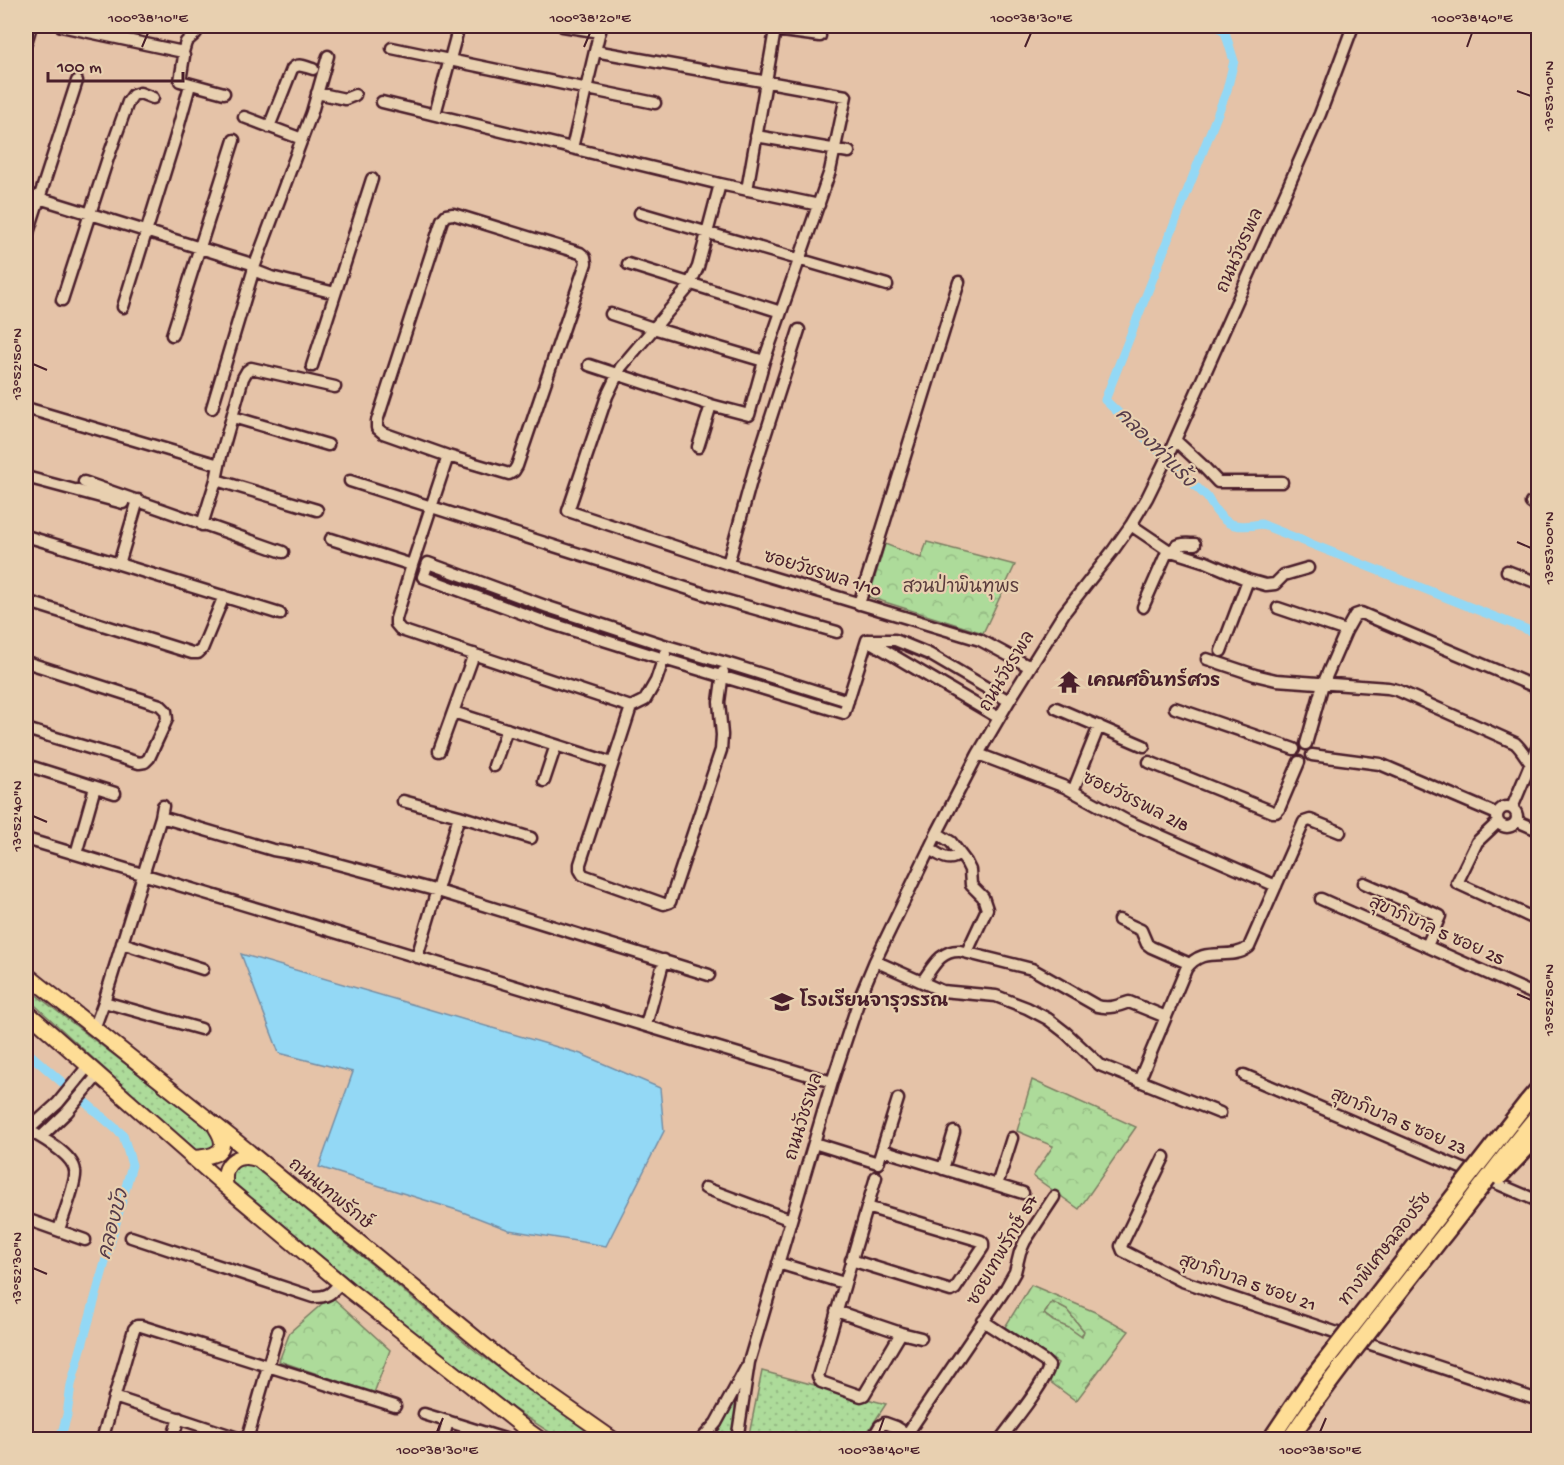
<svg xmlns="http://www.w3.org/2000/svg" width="1564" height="1465" viewBox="0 0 1564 1465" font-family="'Gochi Hand','Playpen Sans Thai',sans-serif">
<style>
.grass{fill:url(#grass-dots);stroke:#7c7d62;stroke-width:1.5}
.forest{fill:url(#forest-crowns);stroke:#7c7d62;stroke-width:1.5;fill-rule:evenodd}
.water{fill:#93d8f5;stroke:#768ea4;stroke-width:1.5}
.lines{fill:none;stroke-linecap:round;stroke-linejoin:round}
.canal{stroke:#93d8f5;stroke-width:9}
.minor-casing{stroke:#4a1f2b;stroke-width:15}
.major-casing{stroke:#4a1f2b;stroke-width:18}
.highway-casing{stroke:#4a1f2b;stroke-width:20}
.minor{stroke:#e8d0b0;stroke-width:10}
.major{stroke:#fedd96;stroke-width:14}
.highway{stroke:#fedd96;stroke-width:15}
.highway-bridge-casing{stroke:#4a1f2b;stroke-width:20;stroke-linecap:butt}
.highway-bridge{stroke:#fedd96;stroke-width:15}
.ticks{fill:none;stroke:#4a1f2b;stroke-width:2}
.labels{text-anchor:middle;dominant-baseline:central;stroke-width:4.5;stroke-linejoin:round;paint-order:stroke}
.street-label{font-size:18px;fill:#4a1f2b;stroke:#e8d0b0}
.park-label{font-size:18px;fill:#593b3c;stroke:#e8d0b0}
.poi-label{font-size:18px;font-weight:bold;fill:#4a1f2b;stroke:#e8d0b0;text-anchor:start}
.water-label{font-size:20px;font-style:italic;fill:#553b49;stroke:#e8d0b0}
.neatline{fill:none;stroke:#4a1f2b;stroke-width:2}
.ticks-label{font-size:15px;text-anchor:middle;fill:#4a1f2b}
</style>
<defs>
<pattern id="grass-dots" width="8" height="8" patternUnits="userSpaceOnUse" patternTransform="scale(1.5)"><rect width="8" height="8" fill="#addb9a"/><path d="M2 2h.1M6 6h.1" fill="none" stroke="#96bc85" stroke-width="1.8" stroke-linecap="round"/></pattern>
<pattern id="forest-crowns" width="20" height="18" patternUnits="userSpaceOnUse" patternTransform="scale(1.5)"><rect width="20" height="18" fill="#addb9a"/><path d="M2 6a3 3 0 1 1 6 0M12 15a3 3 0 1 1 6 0" fill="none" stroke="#96bc85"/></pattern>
</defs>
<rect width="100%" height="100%" fill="#e5c3a8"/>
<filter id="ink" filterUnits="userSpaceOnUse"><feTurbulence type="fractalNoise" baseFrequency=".0167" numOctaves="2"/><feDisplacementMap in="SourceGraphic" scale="12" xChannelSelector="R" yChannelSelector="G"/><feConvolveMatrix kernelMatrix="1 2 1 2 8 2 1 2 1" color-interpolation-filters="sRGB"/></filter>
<g filter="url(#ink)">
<path class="grass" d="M 26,987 L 213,1132 L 217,1140 L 213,1150 L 198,1152 L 187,1144 L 26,997 Z
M 237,1162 L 250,1163 L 478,1353 L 555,1408 L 604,1439 L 560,1439 L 515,1410 L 396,1318 L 231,1182 L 231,1168 Z
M 1052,1302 L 1067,1310 L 1084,1331 L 1081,1337 C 1069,1328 1056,1324 1044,1314 Z
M 762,1371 L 886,1404 L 863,1439 L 748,1440 Z
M 737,1395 L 738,1398 L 731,1439 L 707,1440 Z"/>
<path class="forest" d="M 927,542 L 1015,565 L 983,633 L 869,597 L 885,544 L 921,558 Z
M 1032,1080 L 1136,1127 L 1079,1209 L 1033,1176 L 1053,1146 L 1017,1131 Z
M 1031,1285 L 1095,1312 L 1129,1331 L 1076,1401 L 1049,1381 L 1058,1363 L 1005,1327 ZM 1052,1302 L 1067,1310 L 1084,1331 L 1082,1337 L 1069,1328 L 1053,1321 L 1044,1314 Z
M 331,1296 L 390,1350 L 374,1393 L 279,1361 L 290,1332 Z"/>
<path class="water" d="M 241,954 L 581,1054 L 660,1088 L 664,1131 L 606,1246 L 509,1230 L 460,1211 L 319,1167 L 353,1072 L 279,1053 Z"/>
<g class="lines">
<path class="canal" d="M 1218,26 L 1225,32 L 1234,61 L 1227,90 L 1105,400 L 1207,497 C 1223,523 1229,530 1261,524 L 1538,634
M 26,1051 L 123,1135 L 132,1165 L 71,1385 L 67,1415 L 60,1440"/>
<g class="minor-casing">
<path id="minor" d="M 61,26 L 183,52 L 184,56 L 180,81 L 224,93
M 563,26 L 600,32
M 26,43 L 31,26
M 392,48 L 655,103
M 595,51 L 846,96 L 830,171 L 764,361
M 183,52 L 186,42 L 196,33
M 317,93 L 345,99 L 355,95
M 382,102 L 720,184 L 819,205
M 435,114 L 459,26
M 244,117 L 302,139
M 269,127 L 292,69 C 298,62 305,67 313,69
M 756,136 L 849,152
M 572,148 L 601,26
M 720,184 L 698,267 L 688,288 L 621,367 L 607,396 L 568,511 L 728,564 L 980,640 L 1030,667
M 747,190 L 775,30 L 820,36
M 26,194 L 255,265
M 640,213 L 887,285
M 26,239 L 77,81
M 628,264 L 781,312
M 253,270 L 271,277 L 335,293
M 62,300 L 108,158 L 128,102 L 133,95 L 140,93 L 153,98
M 123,307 L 175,139 L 190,85
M 611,314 L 653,328 L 764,361 L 749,415 L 711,405
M 172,335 L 234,140
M 589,365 L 711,405 L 698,447
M 312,366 L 372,179
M 26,408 L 219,465
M 212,408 L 255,265 L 312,112 L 328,56
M 233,417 L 328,445
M 1175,440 L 1202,465 L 1218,482 L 1282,482
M 448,456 L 383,433 L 377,428 L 377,421 L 442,220 L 446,215 L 453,214 L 580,253 L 585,257 L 586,263 L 517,466 L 514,471 L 509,474 L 448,456 L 412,565 L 396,619 L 396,624 L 401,630 L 631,707
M 26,477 L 123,503
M 216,480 L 317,510
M 350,481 L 714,597 L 837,632
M 84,482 L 283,552
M 1531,503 L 1538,506
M 202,525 L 216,480 L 221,456 L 243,378 L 247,371 L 251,368 L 335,387
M 1131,525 L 1168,550 L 1206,562 L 1248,580 L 1266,585 L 1275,584 L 1284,575 L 1308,568
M 26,536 L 119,564 L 280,614
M 331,539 L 412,565
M 1172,551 C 1177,542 1186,544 1195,544
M 119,564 L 138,500
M 728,564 L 754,470 L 799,330
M 1507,571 L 1538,583
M 26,601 L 192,653 L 198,653 L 202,649 L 224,596
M 859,604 L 959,282
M 1143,607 L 1168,550
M 1278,608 L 1346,631
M 867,640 L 895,640 L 929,654 L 1009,701
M 867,640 L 999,718
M 1221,651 L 1248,580
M 665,654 L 656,681 L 645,700 L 631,707 L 580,864 L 580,870 L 583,875 L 664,904 L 670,902 L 721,750 L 722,735 L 719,702 L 723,672
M 1207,659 L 1255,675 L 1276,680 L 1388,688 L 1397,690 L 1515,743 C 1525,752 1527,762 1538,771
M 26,662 L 160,705 L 166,711 L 167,719 L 149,758 L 145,762 L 139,763 L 26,729
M 848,701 L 726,663 L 667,646 L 548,607 L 428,563 L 423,577 L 543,621 L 664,659 L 844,713 L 867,640
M 1056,708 L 1144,746
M 1175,708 L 1294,749
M 453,712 L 612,763
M 1306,744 L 1323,684 L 1346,631 L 1355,615 L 1361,613 L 1538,688
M 439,751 L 474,654
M 978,754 L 1065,787 L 1127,821 L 1276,886
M 1312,755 L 1380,764 L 1497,814
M 1149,762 L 1273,812 L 1276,812 L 1279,809 L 1299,762
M 26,765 L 115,793
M 494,766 L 507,729
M 544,781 L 556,745
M 1073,791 L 1099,726
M 403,801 L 459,816 L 417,957
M 163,806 L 161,817 L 273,850 L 308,856 L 438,891 L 709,975
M1497 817a10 10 0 1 1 20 0a10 10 0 1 1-20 0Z
M 1512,808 L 1538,746
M 459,816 L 531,838
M 161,817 L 104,1002 L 201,1029
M 1517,821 L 1538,830
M 1498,822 L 1477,842 L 1457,883 L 1535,919
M 937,833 L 951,842 L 966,862 L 970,870 L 971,885 L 983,897 L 987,909 L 967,952
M 26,839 L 832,1082
M 929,849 C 939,854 949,864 959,854
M 76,854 L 95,787
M 1364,883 L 1440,916 L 1427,946
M 1321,899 L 1538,996
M 1119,920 L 1141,930 L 1147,944 L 1151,947 L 1190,964
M 122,943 L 203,969
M 875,961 L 942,991 L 996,996 L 1027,1008 L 1048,1019 L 1066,1033 L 1100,1065 L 1220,1113
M 922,982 C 933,967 940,950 960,951 L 1032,969 L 1097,1006 C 1109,1009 1118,1006 1129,1002 L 1166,1017
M 646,1025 L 664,960
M 94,1029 L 104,1002
M 1244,1075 L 1538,1201
M 1139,1081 L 1186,969 C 1204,943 1229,963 1249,947 L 1304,822 L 1310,820 L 1340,832
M 26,1129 C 39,1136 73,1154 75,1171 C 77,1181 62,1219 59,1230
M 28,1130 L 58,1103 L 88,1066
M 41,1137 L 67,1112 L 98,1075
M 814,1143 L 878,1163 L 898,1099
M 882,1150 L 1023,1193
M 1164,1157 L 1121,1246 L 1123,1251 L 1182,1281 L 1538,1400
M 943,1169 L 954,1132
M 876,1177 L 818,1376 L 821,1382 L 861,1396 L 864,1395 L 901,1333
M 997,1185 L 1012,1138
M 705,1188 L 791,1220
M 26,1219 L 85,1240
M 131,1237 L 313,1297 C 328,1297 331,1294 340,1283
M 851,1260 L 951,1291 L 955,1289 L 983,1247 L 983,1243 L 981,1241 L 867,1207
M 778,1263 L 844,1283
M 836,1311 L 901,1333 L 921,1338
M 983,1321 L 1044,1361 L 1049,1366 C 1045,1384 1012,1423 1000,1440
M 114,1397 L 244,1440
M 424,1414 L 508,1440
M 102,1440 L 134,1329 L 137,1326 L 141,1326 L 395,1406
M 172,1440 L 179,1418
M 247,1440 L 278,1331
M 443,1440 L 448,1421
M 701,1440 L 716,1423 L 746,1368
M 737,1440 L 749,1362 L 832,1082 L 860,997 L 875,961 L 937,833 L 978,754 L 1009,701 L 1064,613 L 1114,549 L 1131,525 L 1147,498 L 1172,447 L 1288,187 L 1320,114 L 1353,26
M 872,1440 L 880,1426 L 885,1423 L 896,1427 L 907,1434
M 915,1440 L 907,1434 L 1006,1288 L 1015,1272 L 1020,1252 L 1025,1241 L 1054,1197"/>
</g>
<g class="major-casing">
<path id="major" d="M 26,974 L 237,1142 L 517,1372 L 614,1440
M 26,1011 L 226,1187 L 349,1290 L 527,1430 L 541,1440
M 192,1158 C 213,1157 232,1153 216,1128
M 226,1187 C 221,1165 235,1152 257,1159"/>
</g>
<g class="highway-casing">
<path id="highway" d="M 1527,1102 L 1538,1089"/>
</g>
<use href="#minor" class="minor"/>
<use href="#major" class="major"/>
<use href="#highway" class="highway"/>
<g class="highway-bridge-casing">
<path id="highway-bridge" d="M 1499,1177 L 1538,1136
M 1270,1440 L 1309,1382 L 1527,1102
M 1289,1440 C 1336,1370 1389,1306 1440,1240 C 1473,1199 1504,1155 1538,1115"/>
</g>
<use href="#highway-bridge" class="highway-bridge"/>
</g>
</g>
<path class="ticks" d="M 142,47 L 148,33M 584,47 L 590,33M 1025,47 L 1031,33M 1467,47 L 1472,33M 1517,91 L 1531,96M 33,364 L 47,370M 1517,542 L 1531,548M 33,816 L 47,822M 1517,994 L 1531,1000M 33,1268 L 47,1274M 437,1432 L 443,1418M 879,1432 L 884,1418M 1320,1432 L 1326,1418"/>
<defs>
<g id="temple-bare" transform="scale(1.8)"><path d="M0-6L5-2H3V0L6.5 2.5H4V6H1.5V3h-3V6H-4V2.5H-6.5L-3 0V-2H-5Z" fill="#4a1f2b" stroke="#e8d0b0" stroke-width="2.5" paint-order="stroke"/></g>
<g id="school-bare" transform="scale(1.8)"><path d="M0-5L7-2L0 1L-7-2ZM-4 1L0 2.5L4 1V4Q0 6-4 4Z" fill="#4a1f2b" stroke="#e8d0b0" stroke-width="2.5" paint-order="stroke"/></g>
</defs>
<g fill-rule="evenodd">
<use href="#temple-bare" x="1069" y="682"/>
<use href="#school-bare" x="782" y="1002"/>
</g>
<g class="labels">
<g class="street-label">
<text transform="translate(1241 251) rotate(-66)">ถนนวัชรพล</text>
<text transform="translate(822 575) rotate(17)">ซอยวัชรพล 1/10</text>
<text transform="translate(1008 672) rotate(-59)">ถนนวัชรพล</text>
<text transform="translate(1135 803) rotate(26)">ซอยวัชรพล 2/8</text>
<text transform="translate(1436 932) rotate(24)">สุขาภิบาล 5 ซอย 25</text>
<text transform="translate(805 1117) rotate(-73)">ถนนวัชรพล</text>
<text transform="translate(1398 1123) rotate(23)">สุขาภิบาล 5 ซอย 23</text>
<text transform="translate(330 1195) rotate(39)">ถนนเทพรักษ์</text>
<text transform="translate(1386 1250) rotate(-52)">ทางพิเศษฉลองรัช</text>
<text transform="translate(1004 1251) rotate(-60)">ซอยเทพรักษ์ 57</text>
<text transform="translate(1247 1284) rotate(19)">สุขาภิบาล 5 ซอย 21</text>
</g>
<g class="park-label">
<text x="961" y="588">สวนป่าพินทุพร</text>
</g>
<g class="poi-label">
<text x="1087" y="682">เคณศอินทร์ศวร</text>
<text x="800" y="1002">โรงเรียนจารุวรรณ</text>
</g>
<g class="water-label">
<text transform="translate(1154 449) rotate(45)">คลองท่าแร้ง</text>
<text transform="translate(115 1225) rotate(-75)">คลองบัว</text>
</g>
</g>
<rect width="1564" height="1465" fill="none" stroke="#e8d0b0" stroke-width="66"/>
<path d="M48 72v9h135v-9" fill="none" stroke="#4a1f2b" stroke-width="3"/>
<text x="57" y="72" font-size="18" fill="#4a1f2b" stroke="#e8d0b0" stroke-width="4.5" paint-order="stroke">100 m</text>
<rect x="33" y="33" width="1498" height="1399" class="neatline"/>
<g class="ticks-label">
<text x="148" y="22">100°38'10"E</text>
<text x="590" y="22">100°38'20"E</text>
<text x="1031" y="22">100°38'30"E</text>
<text x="1472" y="22">100°38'40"E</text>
<text transform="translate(1548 96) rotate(-90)" y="5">13°53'10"N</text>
<text transform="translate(16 364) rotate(-90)" y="5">13°52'50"N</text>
<text transform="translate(1548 548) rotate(-90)" y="5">13°53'00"N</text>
<text transform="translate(16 816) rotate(-90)" y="5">13°52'40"N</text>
<text transform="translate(1548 1000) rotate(-90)" y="5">13°52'50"N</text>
<text transform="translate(16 1268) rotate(-90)" y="5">13°52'30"N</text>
<text x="437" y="1454">100°38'30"E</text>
<text x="879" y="1454">100°38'40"E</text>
<text x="1320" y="1454">100°38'50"E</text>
</g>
</svg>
